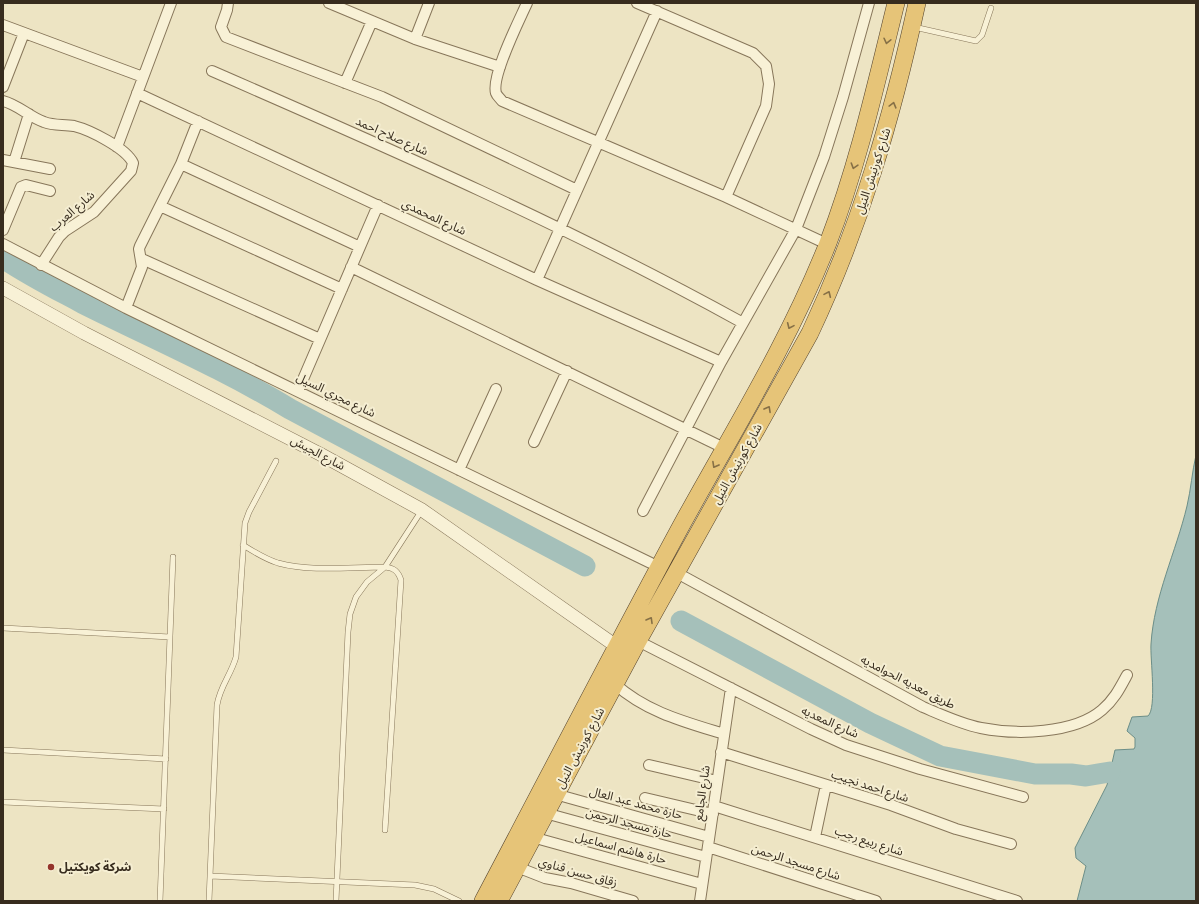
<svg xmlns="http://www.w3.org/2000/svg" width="1199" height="904" viewBox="0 0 1199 904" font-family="'Source Serif 4','Noto Sans Arabic',serif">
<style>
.water{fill:#a5c0ba;stroke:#6c8e88}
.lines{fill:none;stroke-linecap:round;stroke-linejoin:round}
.river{stroke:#a5c0ba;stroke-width:21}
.service-casing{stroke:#87765a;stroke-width:6}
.minor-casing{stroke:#87765a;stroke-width:12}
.tertiary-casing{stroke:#87765a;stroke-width:14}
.trunk-casing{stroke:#54432e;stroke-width:18}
.service{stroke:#f8f1d6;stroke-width:5}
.minor{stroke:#f8f1d6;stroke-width:10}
.tertiary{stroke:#f8f1d6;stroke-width:13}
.trunk{stroke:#e6c478;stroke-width:17}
.oneway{stroke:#867046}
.poi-dot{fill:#94342b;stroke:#f5eed2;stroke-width:1.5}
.labels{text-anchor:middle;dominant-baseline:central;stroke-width:4;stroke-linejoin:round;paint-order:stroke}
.street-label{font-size:12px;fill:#372c1e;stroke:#f5eed2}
.poi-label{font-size:12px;font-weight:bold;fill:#372c1e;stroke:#f5eed2;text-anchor:start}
</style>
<rect width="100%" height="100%" fill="#ede4c3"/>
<path class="water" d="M 1196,455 L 1196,901 L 1077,901 L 1086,866 L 1076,858 L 1075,848 L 1107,785 L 1115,750 L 1134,749 L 1135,747 L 1135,738 L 1127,731 L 1132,717 L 1148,716 C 1157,708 1150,658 1151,644 C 1154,596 1176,552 1187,506 C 1191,489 1192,472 1196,455 Z"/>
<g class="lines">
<path class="river" d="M 3,258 C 28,275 56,289 82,303 C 152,338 224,369 290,409 L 585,566
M 681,621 L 870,723 L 940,756 L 1035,774 L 1071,774 L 1086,776 L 1110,772"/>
<g class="service-casing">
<path id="service" d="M 914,27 L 976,41 L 982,35 L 991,8
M 243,545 C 254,552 265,559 278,563 C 311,572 350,567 385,567 C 394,568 398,571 401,580 L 385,830
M 3,628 L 170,637
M 3,750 L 166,759
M 3,802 L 164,809
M 210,876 L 415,885 L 434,889 L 459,901
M 160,901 L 173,557
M 209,901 L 217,705 C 220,686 231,675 236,657 L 245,523 L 249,512 L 276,461
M 336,901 L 348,632 L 350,614 L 356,597 L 367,582 L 385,567 L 422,510"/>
</g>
<g class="minor-casing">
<path id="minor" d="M 228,3 L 227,10 L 221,27 L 226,37 L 382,97 L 577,190
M 329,3 L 415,39 L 500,67
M 527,3 C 519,21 491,76 496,93 C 497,96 500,98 502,101 L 726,197 L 827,244
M 637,3 L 753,53 L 766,66 L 769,84 L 766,106 L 726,197
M 3,25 L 143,77
M 415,39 L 429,3
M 212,71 C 391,149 571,228 743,323
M 345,83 L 372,21
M 3,87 L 24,33
M 137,93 L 537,280 L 721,362
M 3,101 C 19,105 29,117 44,122 C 54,126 64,124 74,126 C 90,130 126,148 133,163 L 131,171 L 94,212 L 65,231 L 59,237 L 41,265
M 117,147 L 171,3
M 3,160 L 50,169
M 14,162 L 29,114
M 181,164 L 198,121
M 160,206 L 342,289
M 3,230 L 21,187 L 26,185 L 50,191
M 3,244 L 126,308 L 659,567
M 142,259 L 320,339
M 351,267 L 724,448
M 537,280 L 657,11
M 126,308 L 142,267 L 139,249 L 140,246 L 181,164 L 360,247
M 298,391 L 378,205
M 534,442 L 567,371
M 459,470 L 496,389
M 643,511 L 721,362 L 796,229 L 824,157 L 843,97 L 869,3
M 677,573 L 923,707 C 942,715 961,724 981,728 C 1016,735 1074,734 1102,710 C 1114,700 1120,688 1127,675
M 638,641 L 811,729 L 846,745 L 920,769 L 1023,797
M 615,684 C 646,712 685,722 724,734
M 721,752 L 891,805 L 956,829 L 1011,844
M 649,765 L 717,781
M 555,794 L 709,837
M 645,798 L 713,814
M 714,806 L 1017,901
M 545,813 L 706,857
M 532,837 L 702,884
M 815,837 L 826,785
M 708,847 L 876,901
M 517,867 L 545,878 L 571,883 L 633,901
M 700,901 L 731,688"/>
</g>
<g class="tertiary-casing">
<path id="tertiary" d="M 3,288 L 84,333 L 320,454 L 422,510 L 616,646"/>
</g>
<g class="trunk-casing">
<path id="trunk" d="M 483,901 C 549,776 614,650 681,526 C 732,433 789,342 828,243 C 858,165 876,84 896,3
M 499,901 L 638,641 L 810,333 C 860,227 892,118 917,3"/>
</g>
<use href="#service" class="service"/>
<use href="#minor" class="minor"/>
<use href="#tertiary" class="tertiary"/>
<use href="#trunk" class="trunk"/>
</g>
<defs><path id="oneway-chevron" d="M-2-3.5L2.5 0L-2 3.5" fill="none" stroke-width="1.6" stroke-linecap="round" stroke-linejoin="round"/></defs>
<g class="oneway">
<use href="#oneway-chevron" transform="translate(887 41) rotate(103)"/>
<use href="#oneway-chevron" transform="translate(893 105) rotate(-75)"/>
<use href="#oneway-chevron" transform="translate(854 166) rotate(107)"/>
<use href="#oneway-chevron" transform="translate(828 294) rotate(-66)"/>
<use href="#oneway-chevron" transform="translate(790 326) rotate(114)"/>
<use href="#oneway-chevron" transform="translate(768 409) rotate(-61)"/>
<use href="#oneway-chevron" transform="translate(715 465) rotate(119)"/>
<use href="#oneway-chevron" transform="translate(650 620) rotate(-60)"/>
</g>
<circle class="poi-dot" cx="51" cy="867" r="4"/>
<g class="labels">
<g class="street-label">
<text transform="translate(392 136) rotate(24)">شارع صلاح احمد</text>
<text transform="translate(873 171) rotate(-72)">شارع كورنيش النيل</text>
<text transform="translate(72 211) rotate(-41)">شارع العرب</text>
<text transform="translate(434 217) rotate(25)">شارع المحمدي</text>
<text transform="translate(336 395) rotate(26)">شارع مجري السيل</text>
<text transform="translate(318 453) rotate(28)">شارع الجيش</text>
<text transform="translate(737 464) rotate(-61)">شارع كورنيش النيل</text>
<text transform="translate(908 682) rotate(27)">طريق معديه الحوامديه</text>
<text transform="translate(830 722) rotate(24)">شارع المعديه</text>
<text transform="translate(580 748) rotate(-62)">شارع كورنيش النيل</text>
<text transform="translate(870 786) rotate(18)">شارع احمد نجيب</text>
<text transform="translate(702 793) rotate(-82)">شارع الجامع</text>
<text transform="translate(636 803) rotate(15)">حارة محمد عبد العال</text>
<text transform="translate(629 823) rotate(15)">حارة مسجد الرحمن</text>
<text transform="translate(869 841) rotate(18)">شارع ربيع رجب</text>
<text transform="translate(621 848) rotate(15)">حارة هاشم اسماعيل</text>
<text transform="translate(796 862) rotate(18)">شارع مسجد الرحمن</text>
<text transform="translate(578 872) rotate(16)">زقاق حسن قناوي</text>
</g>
<g class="poi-label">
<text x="59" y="867">شركة كويكتيل</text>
</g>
</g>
<rect width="1199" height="904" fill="none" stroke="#372c1e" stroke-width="8"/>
</svg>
